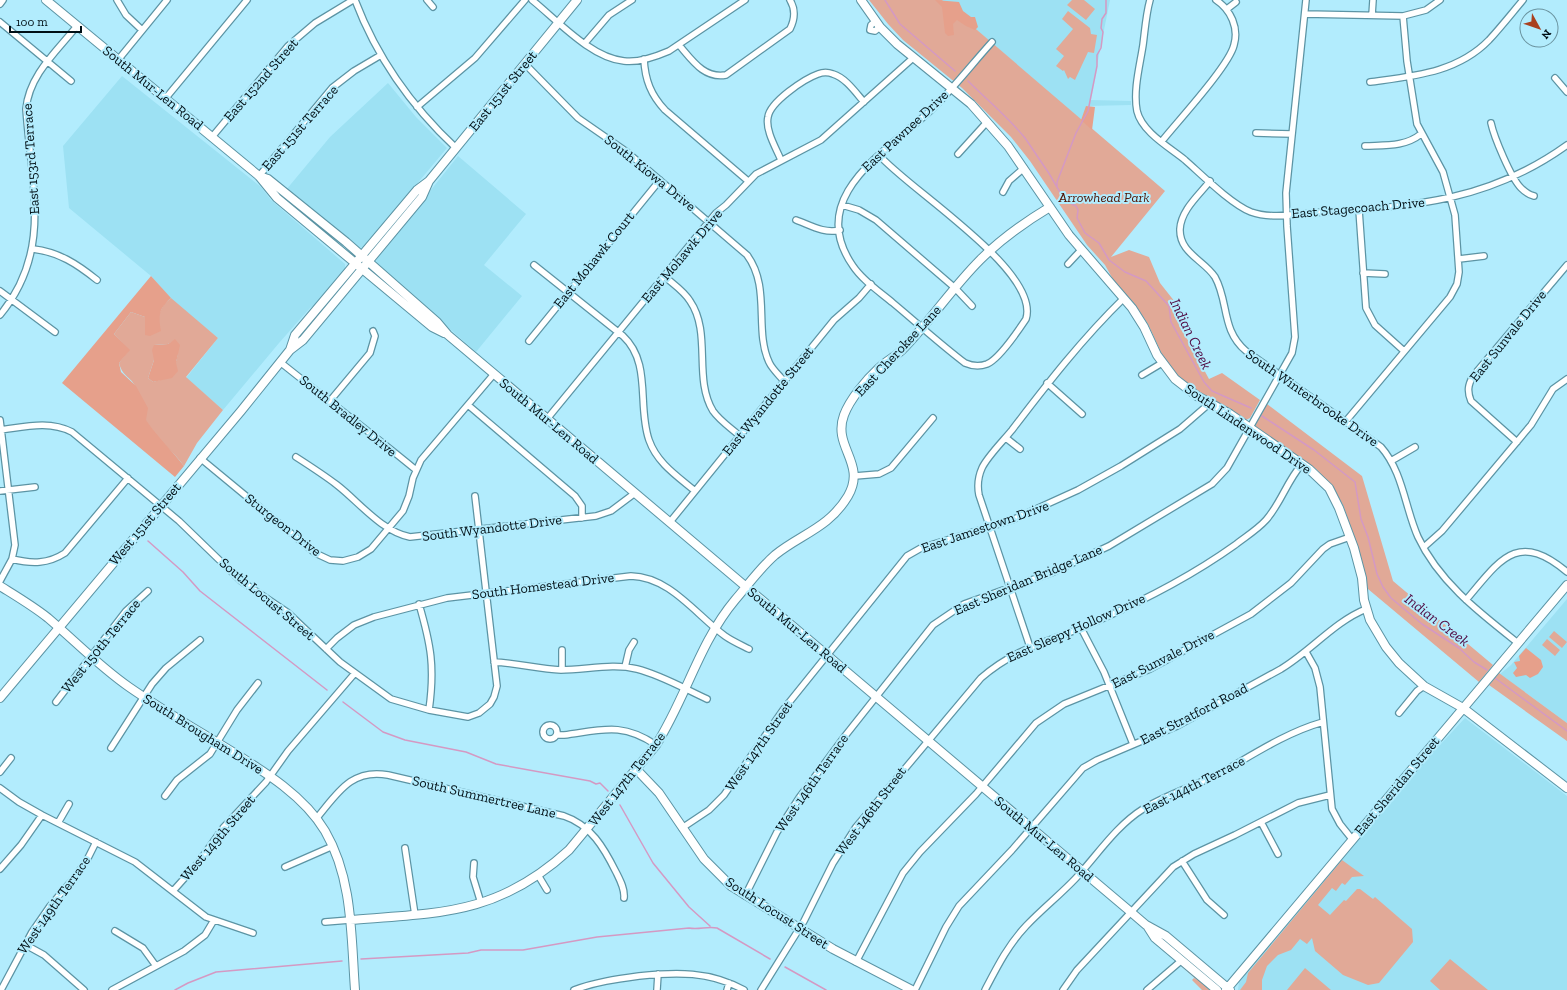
<svg xmlns="http://www.w3.org/2000/svg" width="1567" height="990" viewBox="0 0 1567 990" font-family="'Zilla Slab',serif">
<style>
.built{fill:#9de1f3}
.green{fill:#e1a997;fill-rule:evenodd}
.forest{fill:#e6a08b}
.lines{fill:none;stroke-linecap:round;stroke-linejoin:round}
.stream{stroke:#d499c3;stroke-width:1.5}
.street-casing{stroke:#5c94a4;stroke-width:8}
.secondary-casing{stroke:#5c94a4;stroke-width:10}
.primary-casing{stroke:#5c94a4;stroke-width:10}
.street{stroke:#fff;stroke-width:5.5}
.secondary{stroke:#fff;stroke-width:8}
.primary{stroke:#fff;stroke-width:8}
.labels{text-anchor:middle;dominant-baseline:central;stroke-width:4;stroke-linejoin:round;paint-order:stroke}
.street-label{font-size:14px;fill:#000f15;stroke:#b2ecfd}
.park-label{font-size:14px;font-style:italic;fill:#4e1100;stroke:#b2ecfd}
.water-label{font-size:15px;font-style:italic;fill:#500a42;stroke:#b2ecfd}
</style>
<rect width="100%" height="100%" fill="#b2ecfd"/>
<path class="built" d="M 942,0 L 1110,0 L 1090,100 L 1131,101 L 1131,105 L 1087,106 L 1081,120 Z
M 122,76 L 261,187 L 271,200 L 345,264 L 345,269 L 317,303 L 310,308 L 279,343 L 223,410 L 186,378 L 218,338 L 174,302 L 151,276 L 69,208 L 63,146 Z
M 388,83 L 416,117 L 447,148 L 364,247 L 359,248 L 302,201 L 286,190 L 330,137 Z
M 458,156 L 526,214 L 484,265 L 522,296 L 476,352 L 378,266 L 376,261 L 378,256 Z
M 1567,599 L 1567,723 L 1500,674 L 1511,665 Z
M 1465,718 L 1567,796 L 1567,990 L 1238,990 L 1239,982 L 1246,973 L 1425,761 Z"/>
<path class="green" d="M 869,0 L 942,0 L 1165,191 L 1111,257 L 1129,250 L 1149,257 L 1160,283 L 1175,302 L 1174,315 L 1209,379 L 1222,373 L 1260,400 L 1250,418 L 1246,420 L 1243,419 L 1201,394 L 1177,375 L 1165,361 L 1148,324 L 1134,303 L 1115,283 L 1105,265 L 1087,245 L 1030,161 L 1011,137 L 962,88 L 903,40 L 888,24 Z
M 1072,0 L 1084,0 L 1095,9 L 1086,20 L 1067,5 Z
M 1068,11 L 1090,28 L 1091,34 L 1097,35 L 1094,53 L 1088,52 L 1075,80 L 1070,77 L 1068,79 L 1064,70 L 1063,71 L 1056,66 L 1064,56 L 1056,49 L 1073,29 L 1062,19 Z
M 171,298 L 218,338 L 186,377 L 223,410 L 197,443 L 184,466 C 173,450 154,438 146,421 C 141,410 141,398 136,388 C 132,377 123,378 119,363 L 129,350 L 114,334 L 131,312 L 145,317 L 158,316 L 164,304 ZM 175,340 C 180,358 177,362 167,378 L 153,382 L 148,378 L 154,360 L 154,345 L 168,344 Z
M 1267,404 L 1362,476 L 1393,581 L 1493,665 L 1479,682 L 1368,589 L 1354,536 L 1343,505 L 1333,487 L 1316,469 L 1255,426 Z
M 1554,631 L 1567,642 L 1562,648 L 1549,637 Z
M 1547,639 L 1560,650 L 1555,656 L 1542,645 Z
M 1499,673 L 1567,723 L 1567,741 L 1489,685 Z
M 1342,860 L 1364,876 L 1352,877 L 1345,885 L 1342,883 L 1336,891 L 1332,888 L 1318,905 L 1330,915 L 1344,900 L 1346,901 L 1357,889 L 1360,889 L 1373,899 L 1375,897 L 1412,929 L 1413,942 L 1379,983 L 1368,985 L 1343,975 L 1315,951 L 1312,938 L 1307,944 L 1300,939 L 1291,950 L 1278,955 L 1267,966 L 1262,980 L 1262,990 L 1240,990 L 1246,982 L 1248,973 Z
M 1450,959 L 1488,990 L 1440,990 L 1430,981 Z
M 1181,966 L 1184,966 L 1211,990 L 1202,990 L 1192,980 L 1194,978 L 1198,981 Z
M 1305,968 L 1331,990 L 1287,990 Z"/>
<path class="forest" d="M 935,0 L 959,2 L 963,11 L 971,17 L 975,17 L 978,27 L 975,30 L 966,26 L 957,20 L 953,24 L 954,35 L 948,36 L 945,33 L 942,7 Z
M 1086,106 L 1095,107 L 1092,130 L 1081,120 Z
M 151,276 L 171,298 C 159,308 158,316 161,331 L 150,336 L 145,335 L 145,317 L 131,312 L 114,334 L 130,350 L 119,363 L 121,372 L 136,386 L 148,408 L 146,420 C 157,437 172,450 184,466 L 175,477 L 62,383 Z
M 175,339 L 180,345 L 176,363 L 178,371 L 172,378 L 153,382 L 148,378 L 154,360 L 152,350 L 154,345 L 168,344 Z
M 1526,648 L 1541,660 L 1543,667 L 1538,674 L 1530,678 L 1526,675 L 1516,677 L 1513,673 L 1517,668 L 1514,662 L 1520,661 L 1519,656 Z"/>
<g class="lines">
<path class="stream" d="M 885,0 L 900,24 L 955,71
M 968,81 C 987,100 1008,117 1025,138 C 1032,148 1039,159 1046,169 C 1055,181 1061,201 1076,206 L 1078,210 L 1077,218 L 1085,233 L 1099,243 L 1109,260 L 1125,272 L 1146,281 L 1169,306 L 1171,322 L 1204,382 L 1212,391 L 1251,408
M 1057,187 L 1057,182 L 1076,133 L 1088,111 L 1097,66 L 1097,55 L 1101,48 L 1103,32 L 1101,28 L 1102,19 L 1106,13 L 1106,0
M 1262,416 L 1314,450 L 1355,482 L 1361,519 L 1368,537 L 1377,574 L 1383,587 L 1391,598 L 1422,624 L 1459,648 L 1474,662 L 1487,670
M 148,541 L 183,572 L 200,591 L 327,690
M 1495,678 L 1567,731
M 343,702 L 383,732 L 405,740 L 466,752 L 496,764 L 590,781 L 596,784 L 600,783 L 608,791
M 620,805 L 653,863 L 689,907 L 710,926
M 361,959 L 468,953 L 481,950 L 523,950 L 597,937 L 689,928 C 699,930 707,926 717,928 L 770,959
M 785,967 L 826,990
M 175,990 L 188,983 L 216,972 L 342,961"/>
<g class="street-casing">
<path id="street" d="M 117,0 L 126,15 L 142,30
M 355,0 C 377,58 411,106 456,148
M 427,0 L 433,7
M 532,0 C 557,20 591,58 624,61 C 638,63 655,57 669,51 L 745,0
M 1150,0 C 1146,14 1145,30 1143,45 C 1140,65 1133,90 1137,111 C 1142,132 1169,147 1185,160 C 1202,175 1231,204 1251,212 C 1273,220 1301,213 1324,212 C 1416,206 1489,201 1567,145
M 0,4 L 3,0
M 1227,9 L 1236,2
M 1305,14 L 1403,16 L 1426,10 L 1440,0
M 1372,15 L 1373,0
M 876,21 L 871,25 L 870,30 L 875,31 L 880,27
M 0,22 L 71,81
M 585,43 L 609,15 L 632,0
M 679,45 C 692,60 704,79 726,75 L 790,29 C 795,19 796,10 790,0
M 644,59 C 645,80 651,95 665,110 L 748,181
M 118,60 L 167,0
M 525,64 L 578,118 L 627,152 L 747,255 C 771,287 754,330 769,362 C 772,369 779,375 784,381
M 1555,78 L 1567,92
M 1370,82 C 1413,76 1457,73 1489,40 C 1501,27 1512,13 1523,0
M 165,99 L 247,0
M 417,107 L 475,58 L 525,0
M 1491,123 C 1494,137 1511,178 1521,188 C 1525,192 1529,195 1534,196
M 1256,133 L 1292,134
M 212,137 L 288,46 L 315,23 L 353,0
M 1162,141 C 1177,122 1229,66 1234,45 C 1239,28 1231,10 1216,0
M 1365,146 C 1385,145 1405,147 1421,134
M 958,154 L 987,122
M 879,155 C 908,189 1041,271 1026,319 C 1018,331 999,359 987,364 C 979,367 972,366 965,363 C 940,344 917,323 893,303 C 880,292 863,281 853,266 C 804,196 889,150 931,110 C 953,89 972,64 992,42
M 781,160 C 776,148 765,130 768,117 C 770,102 804,79 818,74 C 823,72 828,72 833,74 C 846,78 856,93 864,102
M 259,176 L 332,88 L 354,71 L 381,55
M 1210,181 C 1199,195 1181,210 1180,229 C 1179,253 1204,260 1215,277 C 1229,302 1221,330 1246,351 L 1381,447 C 1403,472 1405,508 1418,537 C 1439,582 1480,613 1518,643
M 1003,192 L 1009,181 L 1024,168
M 842,205 L 859,210 L 876,220 L 955,288 L 972,306
M 1359,210 L 1366,308 L 1375,325 L 1404,351
M 796,220 C 810,225 824,234 840,230
M 33,249 C 59,252 77,264 97,280
M 1459,259 L 1484,256
M 1068,264 L 1081,250
M 534,265 L 623,336 C 652,363 637,406 649,440 C 657,463 677,476 695,491
M 1363,273 L 1385,274
M 664,276 C 673,284 684,291 690,301 C 712,333 693,378 713,411 C 720,421 731,428 740,436
M 0,291 L 55,332
M 0,315 C 53,251 31,184 26,109 C 29,75 57,51 77,26
M 529,341 L 660,180
M 280,362 C 325,398 371,433 416,470
M 1142,375 L 1162,363
M 1047,383 L 1082,414
M 329,402 L 370,353 L 375,336 L 373,331
M 468,405 L 575,496 L 582,506 L 582,518
M 547,419 L 716,213 L 726,205 L 756,174 L 821,140 L 913,58
M 0,420 L 15,545 L 12,559 L 0,581
M 1346,421 L 1450,297 L 1457,284 L 1459,272 L 1455,215 L 1443,172 L 1417,124 L 1407,61 L 1403,16
M 0,430 C 24,427 49,420 72,432 L 179,521 L 241,581 L 287,612 L 340,662 L 391,699 L 429,710 L 468,717 L 479,713 L 490,704 L 494,697 L 497,686 L 475,496
M 1006,438 L 1020,449
M 1517,442 L 1471,401 C 1467,391 1468,385 1473,376 L 1567,265
M 296,457 C 310,466 324,475 337,485 C 359,502 381,531 410,537 L 596,516 L 611,511 L 635,493
M 200,458 L 315,553 L 330,560 L 343,561 L 358,557 L 371,549 L 403,511 L 409,496 L 413,478 L 421,460 L 494,374
M 1391,461 L 1415,447
M 855,476 L 879,474 L 891,468 L 933,418
M 0,491 L 35,487
M 670,522 L 834,320 L 859,298 L 871,284
M 1424,547 L 1442,531 L 1531,425 L 1553,389 L 1567,379
M 12,559 C 32,564 48,564 65,553 L 128,478
M 1466,600 C 1500,560 1517,530 1567,572
M 419,604 C 431,645 435,667 429,710
M 1081,628 L 1104,672 L 1133,744
M 1030,647 L 979,495 C 977,485 978,477 982,468 C 987,457 1003,441 1012,430 C 1047,384 1082,339 1124,298
M 326,649 L 337,638 L 354,625 L 374,617 L 447,598 L 631,576 C 670,577 695,614 725,636 C 732,641 741,645 749,649
M 562,650 L 562,670
M 1306,652 L 1315,668 L 1320,687 L 1332,809 L 1340,824 L 1352,839
M 494,662 C 517,663 538,669 561,670 C 586,670 612,663 637,669 C 661,675 685,689 707,699
M 625,667 L 629,650 L 634,642
M 56,702 L 126,611 L 148,591
M 1399,713 L 1417,691 L 1424,686
M543 732a7 7 0 1 1 14 0a7 7 0 1 1-14 0Z
M 557,735 L 564,735 C 602,730 622,722 656,745
M 111,748 L 152,684 L 166,668 L 200,640
M 0,772 L 11,758
M 0,788 L 19,802 L 42,815 L 135,862 L 206,917 L 253,933
M 165,796 L 177,780 L 210,754 L 237,710 L 258,683
M 316,819 C 337,794 351,768 388,775 L 564,816 C 591,825 604,848 616,872 C 620,880 625,889 624,898
M 1261,822 L 1278,854
M 58,823 L 69,804
M 682,828 L 709,810 L 724,795 L 783,710 L 907,556 L 921,548 L 1012,520 L 1078,490 L 1121,466 L 1180,429 L 1210,403
M 405,848 L 415,915
M 1182,861 L 1207,900 L 1224,915
M 474,863 L 473,877 L 481,903
M 285,867 L 333,846
M 0,869 L 21,845 L 42,815
M 538,875 L 547,890
M 173,891 L 198,863 L 223,828 L 266,782 L 288,751 L 355,673
M 745,896 L 777,832 L 799,798 L 845,736 L 933,625 L 964,604 L 1051,573 L 1109,546 L 1212,484 L 1227,468 L 1292,353 L 1295,337 L 1287,226 L 1286,193 L 1306,0
M 325,922 L 350,920
M 115,931 L 143,948 L 156,966
M 24,944 L 44,955 L 84,990
M 856,962 L 903,873 L 920,852 L 976,794 L 1036,723 L 1064,704 L 1150,669 L 1251,614 L 1291,583 L 1323,549 L 1330,544 L 1350,537
M 1,990 L 32,932 L 50,906 L 74,878 L 87,860 L 96,842
M 112,990 L 184,951 L 205,935 L 214,920
M 574,990 C 595,982 617,979 639,976 C 676,972 710,971 744,990
M 657,990 L 658,974
M 727,990 L 729,983
M 761,990 L 804,921 L 833,863 L 856,827 L 981,678 C 1019,645 1054,641 1097,621 C 1145,600 1193,575 1235,545 C 1245,537 1257,530 1266,520 C 1281,503 1287,481 1302,464
M 915,990 L 946,927 L 959,906 L 1012,850 L 1083,768 L 1097,760 L 1177,726 L 1281,669 C 1311,651 1334,622 1366,609
M 985,990 C 997,967 1008,945 1026,926 C 1042,909 1060,895 1076,878 C 1098,854 1116,826 1143,809 C 1169,793 1199,785 1226,770 C 1257,752 1288,732 1323,722
M 1063,990 L 1077,970 L 1173,867 L 1194,854 L 1235,835 L 1298,803 L 1330,795
M 1147,990 L 1182,960"/>
</g>
<g class="secondary-casing">
<path id="secondary" d="M 46,0 L 259,176 L 277,198 L 432,327 L 444,333
M 861,0 L 880,27 L 897,44 L 971,104 L 1008,146 L 1069,235 L 1132,308 L 1144,327 L 1157,355 L 1175,379 L 1197,396 L 1230,414 L 1309,469 L 1329,488 L 1339,508 L 1354,548 L 1362,578 L 1364,600 L 1370,620 L 1386,647 L 1399,663 L 1424,686 L 1463,708 L 1567,788
M 259,176 L 268,179 L 346,242 L 437,322 L 448,335 L 467,351 L 1132,913 L 1146,925 L 1166,936 L 1230,990
M 0,586 C 16,596 33,606 48,618 C 75,641 100,667 129,687 C 162,710 197,730 231,751 C 265,772 304,796 325,831 C 353,879 351,936 355,990
M 637,770 L 659,793 L 704,859 L 731,886 L 833,949 L 912,990
M 350,920 C 440,913 498,915 569,850 L 656,745 C 686,698 699,643 735,600 C 748,585 760,568 775,555 C 801,534 829,528 848,496 C 867,463 832,447 844,415 C 850,399 866,380 879,368 C 887,360 897,356 904,348 C 931,320 953,287 980,260 C 1001,239 1025,222 1050,207
M 1148,927 L 1155,938 L 1217,990
M 1226,990 L 1567,585"/>
</g>
<g class="primary-casing">
<path id="primary" d="M 290,350 L 295,335 L 417,190 L 429,181 L 577,0
M 0,698 L 241,411 L 290,350 L 303,340 L 422,197 L 429,181"/>
</g>
<use href="#street" class="street"/>
<use href="#secondary" class="secondary"/>
<use href="#primary" class="primary"/>
</g>
<g class="labels">
<g class="street-label">
<text transform="translate(261 80) rotate(-49)">East 152nd Street</text>
<text transform="translate(153 88) rotate(39)">South Mur-Len Road</text>
<text transform="translate(503 91) rotate(-51)">East 151st Street</text>
<text transform="translate(300 128) rotate(-49)">East 151st Terrace</text>
<text transform="translate(905 131) rotate(-43)">East Pawnee Drive</text>
<text transform="translate(31 159) rotate(-94)">East 153rd Terrace</text>
<text transform="translate(650 173) rotate(39)">South Kiowa Drive</text>
<text transform="translate(1358 208) rotate(-5)">East Stagecoach Drive</text>
<text transform="translate(682 256) rotate(-50)">East Mohawk Drive</text>
<text transform="translate(594 260) rotate(-51)">East Mohawk Court</text>
<text transform="translate(1508 336) rotate(-51)">East Sunvale Drive</text>
<text transform="translate(898 351) rotate(-47)">East Cherokee Lane</text>
<text transform="translate(1312 398) rotate(35)">South Winterbrooke Drive</text>
<text transform="translate(768 401) rotate(-51)">East Wyandotte Street</text>
<text transform="translate(348 416) rotate(39)">South Bradley Drive</text>
<text transform="translate(549 421) rotate(40)">South Mur-Len Road</text>
<text transform="translate(1248 429) rotate(34)">South Lindenwood Drive</text>
<text transform="translate(145 524) rotate(-50)">West 151st Street</text>
<text transform="translate(283 525) rotate(38)">Sturgeon Drive</text>
<text transform="translate(985 527) rotate(-19)">East Jamestown Drive</text>
<text transform="translate(492 528) rotate(-7)">South Wyandotte Drive</text>
<text transform="translate(1028 580) rotate(-23)">East Sheridan Bridge Lane</text>
<text transform="translate(543 586) rotate(-7)">South Homestead Drive</text>
<text transform="translate(267 599) rotate(40)">South Locust Street</text>
<text transform="translate(1076 628) rotate(-24)">East Sleepy Hollow Drive</text>
<text transform="translate(797 630) rotate(40)">South Mur-Len Road</text>
<text transform="translate(101 646) rotate(-51)">West 150th Terrace</text>
<text transform="translate(1163 659) rotate(-27)">East Sunvale Drive</text>
<text transform="translate(1194 714) rotate(-27)">East Stratford Road</text>
<text transform="translate(203 734) rotate(32)">South Brougham Drive</text>
<text transform="translate(759 746) rotate(-55)">West 147th Street</text>
<text transform="translate(627 779) rotate(-52)">West 147th Terrace</text>
<text transform="translate(812 783) rotate(-55)">West 146th Terrace</text>
<text transform="translate(1194 785) rotate(-27)">East 144th Terrace</text>
<text transform="translate(1397 786) rotate(-50)">East Sheridan Street</text>
<text transform="translate(484 797) rotate(13)">South Summertree Lane</text>
<text transform="translate(871 811) rotate(-53)">West 146th Street</text>
<text transform="translate(218 838) rotate(-50)">West 149th Street</text>
<text transform="translate(1044 839) rotate(40)">South Mur-Len Road</text>
<text transform="translate(54 905) rotate(-55)">West 149th Terrace</text>
<text transform="translate(777 913) rotate(33)">South Locust Street</text>
</g>
<g class="park-label">
<text x="1104" y="197">Arrowhead Park</text>
</g>
<g class="water-label">
<text transform="translate(1191 334) rotate(64)">Indian Creek</text>
<text transform="translate(1437 620) rotate(37)">Indian Creek</text>
</g>
</g>
<g transform="translate(1539 28) rotate(130)"><circle r="19" fill="#b2ecfd" stroke="#6b94a0"/>
<path d="M0-3L7 15L0 10L-7 15Z" fill="#a9411f"/>
<text y="-6" font-size="11" font-weight="bold" text-anchor="middle" fill="#000f15">N</text>
</g>
<path d="M10 26v6h71v-6" fill="none" stroke="#000f15" stroke-width="2"/>
<text x="16" y="26" font-size="12" fill="#000f15" stroke="#b2ecfd" stroke-width="3" paint-order="stroke">100 m</text>
</svg>
